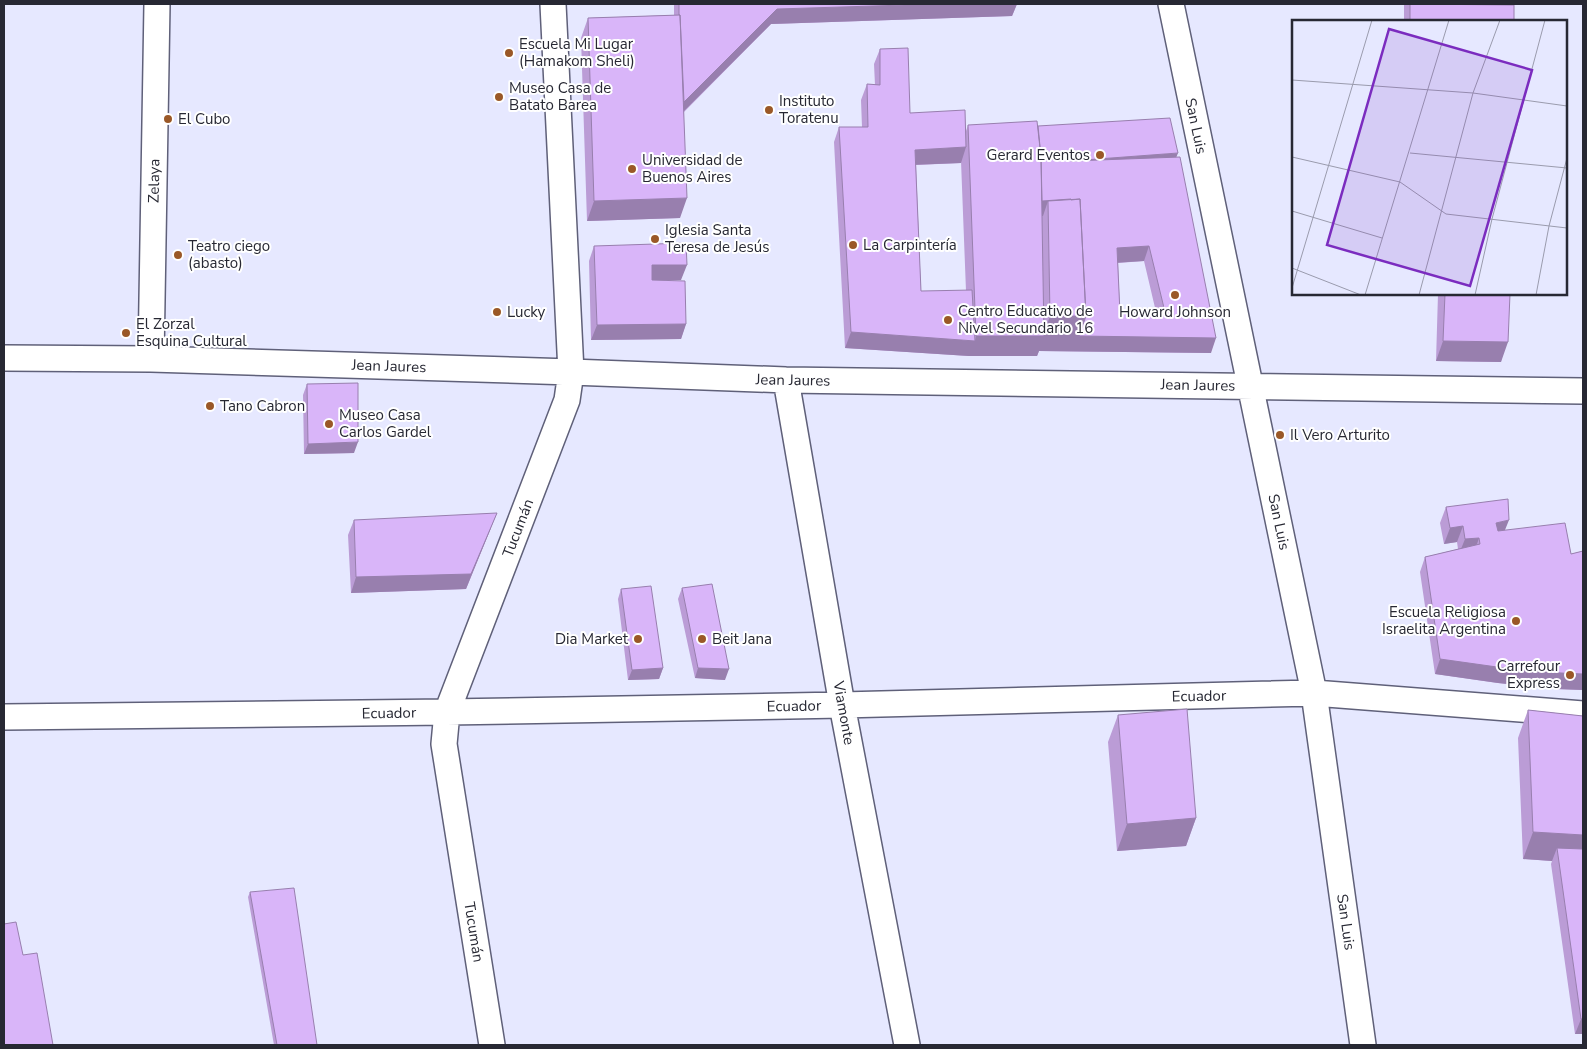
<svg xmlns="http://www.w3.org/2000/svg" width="1587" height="1049" viewBox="0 0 1587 1049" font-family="'Nunito Sans',sans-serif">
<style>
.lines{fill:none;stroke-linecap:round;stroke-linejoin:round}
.minor-casing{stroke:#5f6079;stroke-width:28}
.minor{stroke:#fff;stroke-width:25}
.wall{fill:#bb9cd6;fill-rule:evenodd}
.shaded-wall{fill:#987fae}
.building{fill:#d9b5f9;stroke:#987fae;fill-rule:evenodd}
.poi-dot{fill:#9a5827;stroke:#fff;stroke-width:2}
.labels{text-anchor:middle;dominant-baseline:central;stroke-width:4;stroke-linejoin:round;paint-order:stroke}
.poi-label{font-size:15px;fill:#272833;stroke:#fff;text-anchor:start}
.street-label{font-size:15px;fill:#272833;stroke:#fff}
.inset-road{fill:none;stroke:#9a9bad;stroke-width:1}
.view{fill:#7b2cbf;fill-opacity:0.15;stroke:#7b2cbf;stroke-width:2.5}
.inset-edge{fill:none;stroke:#272833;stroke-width:2.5}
</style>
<rect width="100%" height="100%" fill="#e6e8ff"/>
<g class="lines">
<g class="minor-casing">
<path id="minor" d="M 1171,4 L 1314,693 L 1363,1045
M 4,358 L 151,359 L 571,372 L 786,380 L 1583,391
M 151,359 L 157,4
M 786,380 L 842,705 L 907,1045
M 4,717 L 447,712 L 842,705 L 1314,693 L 1583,714
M 492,1045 L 444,744 L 447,712 L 567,400 L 571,372 L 553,4"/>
</g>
<use href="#minor" class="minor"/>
</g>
<path class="wall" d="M 674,4 L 1017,4 L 1012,16 L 771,24 L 684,112 L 680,218 L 587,221 L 581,38 L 588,18 L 674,15 Z
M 1404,4 L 1491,4 L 1514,21 L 1404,21 Z
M 880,49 L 910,113 L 966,131 L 968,125 L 1038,126 L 1176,157 L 1211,353 L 1039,351 L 1037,356 L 969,356 L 845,348 L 834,142 L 839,127 L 862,127 L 861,100 L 867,84 L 875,85 L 874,64 ZM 961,161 L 966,291 L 921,291 L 916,165 L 961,163 ZM 1144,261 L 1156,312 L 1120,313 L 1118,263 Z
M 594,246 L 681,280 L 665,280 L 686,324 L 681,339 L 591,340 L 589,261 Z
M 1438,294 L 1510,294 L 1501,362 L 1436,361 Z
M 307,384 L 354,453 L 304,454 L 303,395 Z
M 1446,507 L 1505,531 L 1571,554 L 1583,551 L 1583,690 L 1556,689 L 1498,683 L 1435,674 L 1420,572 L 1425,557 L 1458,549 L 1457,542 L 1444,544 L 1440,523 Z
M 354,520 L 491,528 L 466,589 L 351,593 L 348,535 Z
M 682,588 L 725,680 L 695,678 L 678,599 Z
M 621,589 L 663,668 L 659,679 L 628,680 L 618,599 Z
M 1528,710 L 1583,716 L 1583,1034 L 1575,1034 L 1551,864 L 1552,861 L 1523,859 L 1518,738 Z
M 1118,715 L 1196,818 L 1186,846 L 1117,851 L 1108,742 Z
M 250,892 L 317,1045 L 274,1045 L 248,897 Z"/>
<path class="shaded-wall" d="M 937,4 L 1017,4 L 1012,16 L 771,24 L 676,119 L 682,104 L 777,9 Z
M 966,147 L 961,163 L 909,165 L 915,150 Z
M 1178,153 L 1172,168 L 1071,161 Z
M 687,198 L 680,218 L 587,221 L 594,201 Z
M 1040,201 L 1048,201 L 1043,216 L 1035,216 Z
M 1149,246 L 1144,261 L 1112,263 L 1117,248 Z
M 652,265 L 687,265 L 681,280 L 646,280 Z
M 1050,316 L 1086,316 L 1216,338 L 1211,353 L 1039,351 L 1037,356 L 969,356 L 845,348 L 851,332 L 975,341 L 976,336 L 1043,336 Z
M 686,324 L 681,339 L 591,340 L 597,325 Z
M 1443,341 L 1508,342 L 1501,362 L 1436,361 Z
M 358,442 L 354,453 L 304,454 L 308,444 Z
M 497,513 L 466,589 L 351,593 L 356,577 Z
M 1509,520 L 1503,535 L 1491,539 L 1496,523 Z
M 1463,526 L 1457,542 L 1444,544 L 1450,528 Z
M 1479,538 L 1474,553 L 1459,554 L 1465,539 Z
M 1440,659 L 1583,674 L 1583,690 L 1556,689 L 1498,683 L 1435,674 Z
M 663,668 L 659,679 L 628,680 L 632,670 Z
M 698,668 L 729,669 L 725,680 L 695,678 Z
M 1196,818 L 1186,846 L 1117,851 L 1127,824 Z
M 1533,832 L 1583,835 L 1583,863 L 1557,848 L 1552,861 L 1523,859 Z
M 1581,1019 L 1583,1019 L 1583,1034 L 1575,1034 Z"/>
<path class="building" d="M 679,4 L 937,4 L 777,9 L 684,102 L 680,15 L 679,15 Z
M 1410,4 L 1514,5 L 1514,21 L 1410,21 Z
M 680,15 L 687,198 L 594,201 L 588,18 Z
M 908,48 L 910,113 L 965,110 L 966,147 L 915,150 L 921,291 L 972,290 L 975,341 L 851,332 L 839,127 L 868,127 L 867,84 L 880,85 L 880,49 Z
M 1170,118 L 1178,153 L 1071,161 L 1180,157 L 1216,338 L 1079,336 L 1086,316 L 1080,199 L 1071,200 L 1071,199 L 1042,201 L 1041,157 L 1038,126 ZM 1149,246 L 1165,312 L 1120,313 L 1117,248 Z
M 1037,121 L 1041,157 L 1044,336 L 976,336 L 968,125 Z
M 1080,199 L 1086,316 L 1050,316 L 1048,201 Z
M 686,243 L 687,265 L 652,265 L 652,280 L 685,281 L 686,324 L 597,325 L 594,246 Z
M 1445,294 L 1510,294 L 1508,342 L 1443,341 Z
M 358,383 L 358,442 L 308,444 L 307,384 Z
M 1508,499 L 1509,520 L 1496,523 L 1498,531 L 1565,523 L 1571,554 L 1583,551 L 1583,674 L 1561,673 L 1504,668 L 1440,659 L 1425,557 L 1480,544 L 1479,538 L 1465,539 L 1463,526 L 1450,528 L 1446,507 Z
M 497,513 L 471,574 L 356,577 L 354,520 Z
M 712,584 L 729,669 L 698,668 L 682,588 Z
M 651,586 L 663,668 L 632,670 L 621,589 Z
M 1187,709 L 1196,818 L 1127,824 L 1118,715 Z
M 1528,710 L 1583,716 L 1583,835 L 1533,832 Z
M 1557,848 L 1583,849 L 1583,1019 L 1581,1019 Z
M 294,888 L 317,1045 L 277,1045 L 250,892 Z
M 16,922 L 23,955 L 37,953 L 53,1045 L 4,1045 L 4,924 Z"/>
<g class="poi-dot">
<circle cx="509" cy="53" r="5"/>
<circle cx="499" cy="97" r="5"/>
<circle cx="769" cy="110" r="5"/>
<circle cx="168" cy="119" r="5"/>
<circle cx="1100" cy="155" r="5"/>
<circle cx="632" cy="169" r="5"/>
<circle cx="655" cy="239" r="5"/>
<circle cx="853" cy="245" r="5"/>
<circle cx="178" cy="255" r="5"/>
<circle cx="1175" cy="295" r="5"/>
<circle cx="497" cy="312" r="5"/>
<circle cx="948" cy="320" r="5"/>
<circle cx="126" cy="333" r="5"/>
<circle cx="210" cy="406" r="5"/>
<circle cx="329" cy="424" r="5"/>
<circle cx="1280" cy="435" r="5"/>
<circle cx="1516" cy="621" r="5"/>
<circle cx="638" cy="639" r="5"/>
<circle cx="702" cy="639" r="5"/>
<circle cx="1570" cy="675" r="5"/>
</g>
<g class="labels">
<g class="poi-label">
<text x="519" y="44">Escuela Mi Lugar<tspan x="519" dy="17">(Hamakom Sheli)</tspan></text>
<text x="509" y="88">Museo Casa de<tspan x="509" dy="17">Batato Barea</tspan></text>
<text x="779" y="101">Instituto<tspan x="779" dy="17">Toratenu</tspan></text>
<text x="178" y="119">El Cubo</text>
<text x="1090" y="155" text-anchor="end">Gerard Eventos</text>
<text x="642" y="160">Universidad de<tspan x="642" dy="17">Buenos Aires</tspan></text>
<text x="665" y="230">Iglesia Santa<tspan x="665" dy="17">Teresa de Jesús</tspan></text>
<text x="863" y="245">La Carpintería</text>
<text x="188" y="246">Teatro ciego<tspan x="188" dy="17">(abasto)</tspan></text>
<text x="958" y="311">Centro Educativo de<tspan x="958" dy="17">Nivel Secundario 16</tspan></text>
<text x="507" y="312">Lucky</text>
<text x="1175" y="312" text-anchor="middle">Howard Johnson</text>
<text x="136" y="324">El Zorzal<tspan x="136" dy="17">Esquina Cultural</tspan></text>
<text x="220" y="406">Tano Cabron</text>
<text x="339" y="415">Museo Casa<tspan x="339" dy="17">Carlos Gardel</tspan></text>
<text x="1290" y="435">Il Vero Arturito</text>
<text x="1506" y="612" text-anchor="end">Escuela Religiosa<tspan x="1506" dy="17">Israelita Argentina</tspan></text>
<text x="628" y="639" text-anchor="end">Dia Market</text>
<text x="712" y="639">Beit Jana</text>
<text x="1560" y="666" text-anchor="end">Carrefour<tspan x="1560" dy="17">Express</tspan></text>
</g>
<g class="street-label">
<text transform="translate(1196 126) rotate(78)">San Luis</text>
<text transform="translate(154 181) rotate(-89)">Zelaya</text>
<text transform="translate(389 366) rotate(2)">Jean Jaures</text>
<text transform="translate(793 380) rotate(1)">Jean Jaures</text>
<text transform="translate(1198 385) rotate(1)">Jean Jaures</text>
<text transform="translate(1279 522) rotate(78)">San Luis</text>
<text transform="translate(518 528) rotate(-69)">Tucumán</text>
<text transform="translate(1199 696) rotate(-1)">Ecuador</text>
<text transform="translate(794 706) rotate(-1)">Ecuador</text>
<text transform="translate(389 713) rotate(-1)">Ecuador</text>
<text transform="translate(844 713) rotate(80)">Viamonte</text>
<text transform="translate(1346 922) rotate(82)">San Luis</text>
<text transform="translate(474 932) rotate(81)">Tucumán</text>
</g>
</g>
<g transform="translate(1292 20)">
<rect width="275" height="275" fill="#e6e8ff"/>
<path class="inset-road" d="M 0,60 L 181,73 L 275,86M 118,133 L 275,148M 0,137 L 108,162 L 154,194 L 275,208M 0,191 L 90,218M 0,248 L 69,275M 0,268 L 80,0M 73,275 L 157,0M 127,275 L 181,73 L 208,0M 183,275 L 200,199 L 253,0M 244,275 L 257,206 L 275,138"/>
<path class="view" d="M 97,9 L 240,50 L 178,266 L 35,225 Z"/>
<rect width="275" height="275" class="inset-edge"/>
</g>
<rect width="1587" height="1049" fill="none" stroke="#272833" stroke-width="10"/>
</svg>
